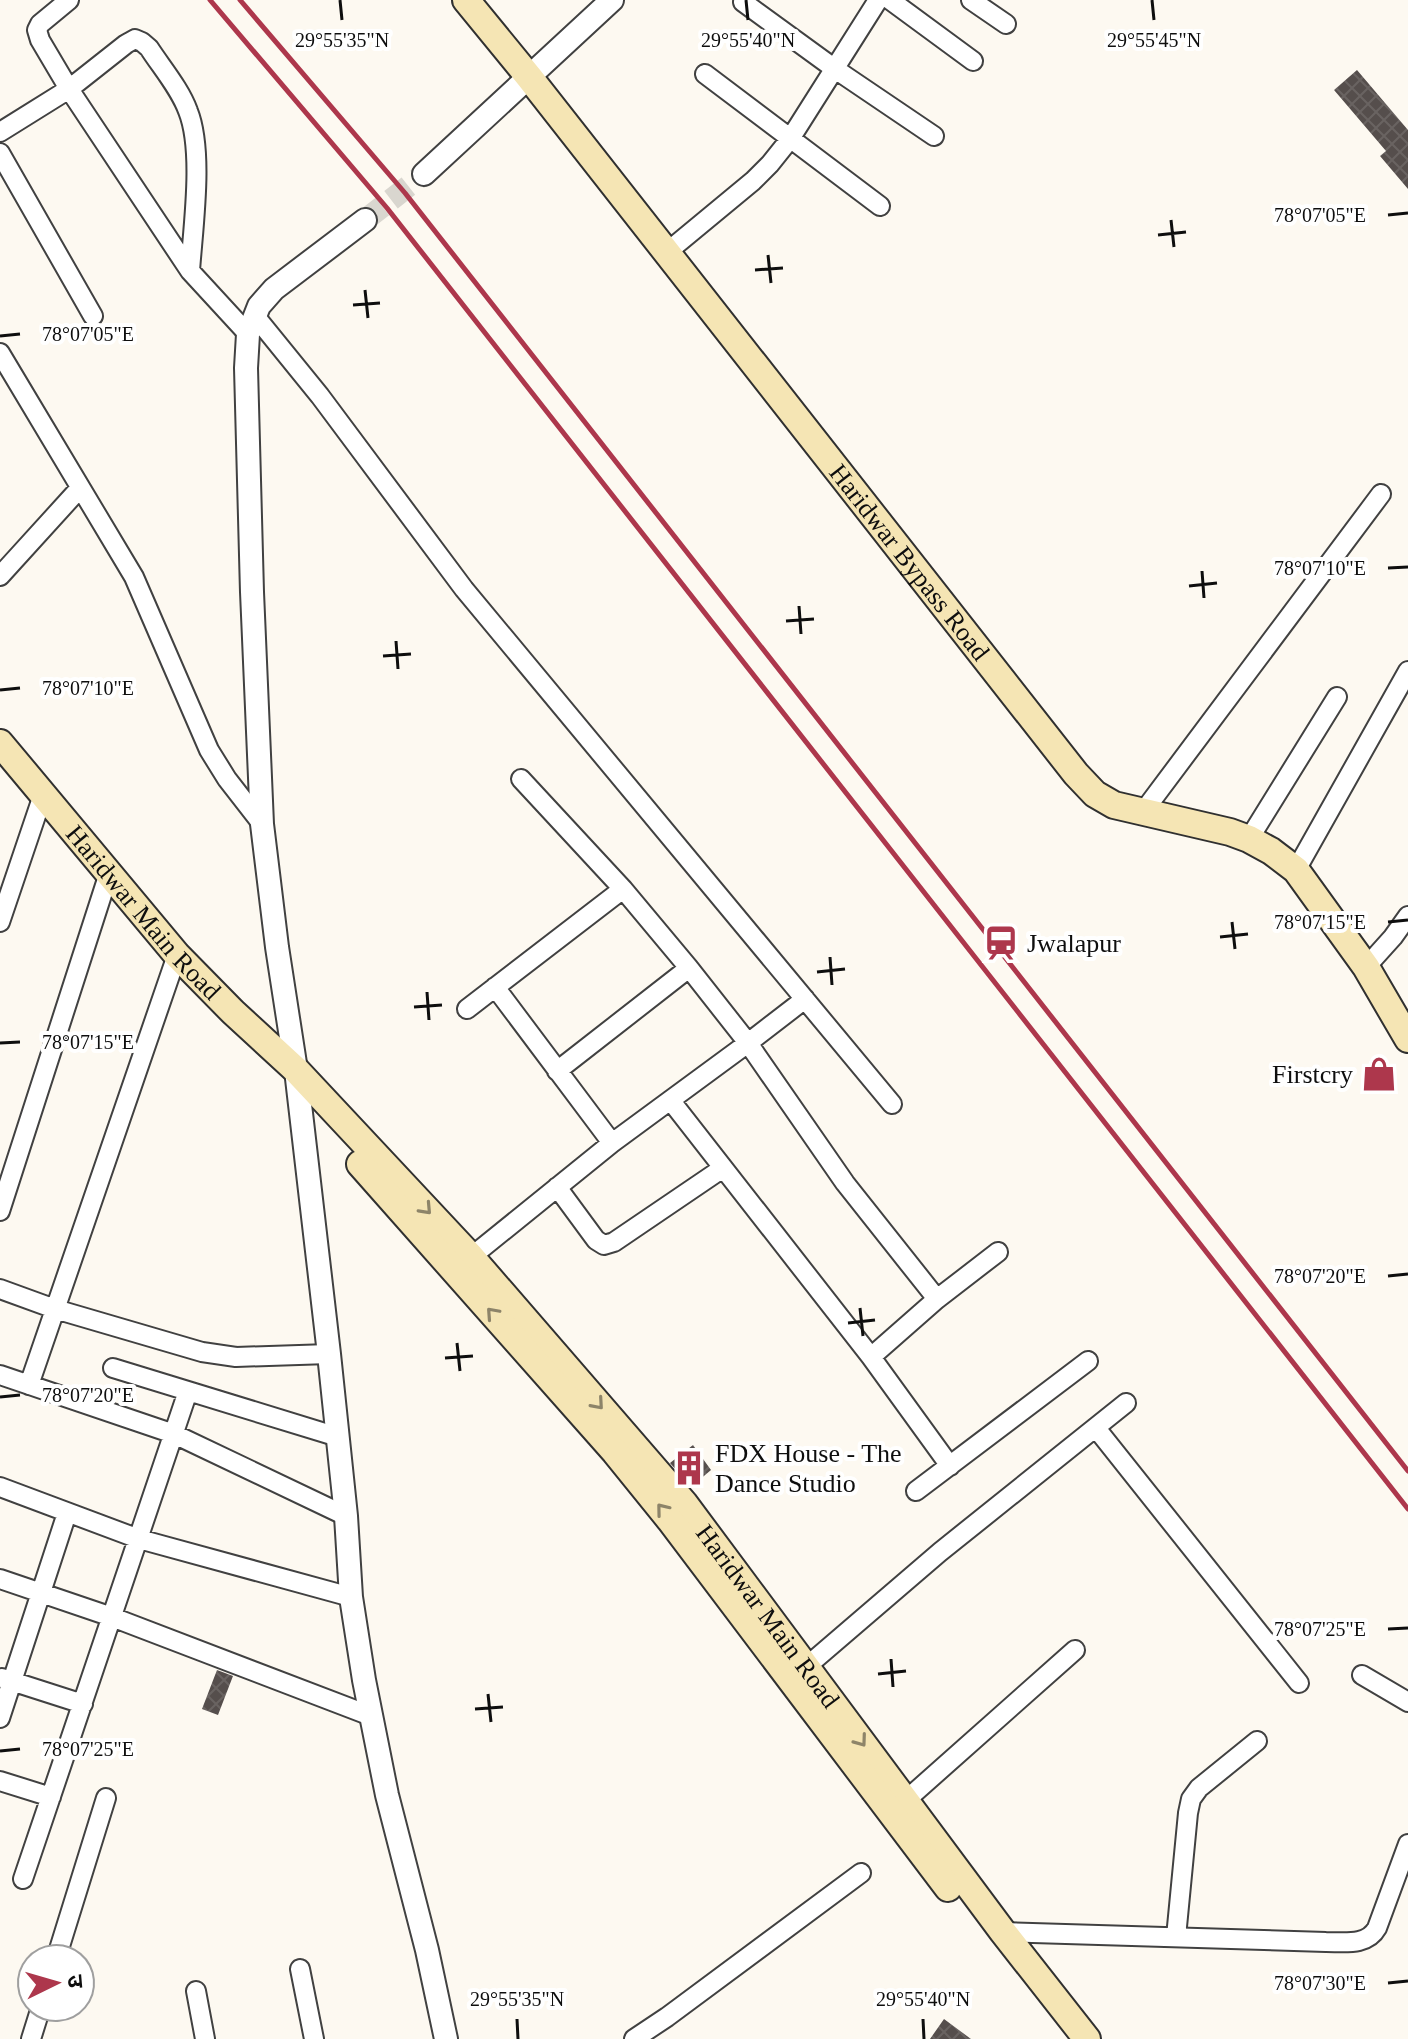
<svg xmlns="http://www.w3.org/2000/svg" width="1408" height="2039" viewBox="0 0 1408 2039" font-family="'Times New Roman','Noto Sans Devanagari',serif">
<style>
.building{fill:url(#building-cross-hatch)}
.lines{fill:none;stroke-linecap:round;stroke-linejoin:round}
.tertiary-tunnel{stroke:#d9d6cf;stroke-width:22;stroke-dasharray:22 11;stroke-linecap:butt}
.minor-casing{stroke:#414141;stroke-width:22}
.tertiary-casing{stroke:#414141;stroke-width:26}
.secondary-casing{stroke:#303030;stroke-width:30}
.minor{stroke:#fff;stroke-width:18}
.tertiary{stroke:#fff;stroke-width:22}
.secondary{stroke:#f5e5b4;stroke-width:26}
.rail{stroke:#ad374c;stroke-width:5}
.oneway{stroke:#8d8469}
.ticks{fill:none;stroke:#0e0e0e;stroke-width:3}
.labels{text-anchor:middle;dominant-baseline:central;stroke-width:8;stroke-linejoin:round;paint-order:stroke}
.street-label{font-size:26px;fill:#0e0e0e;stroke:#fff}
.poi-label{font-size:26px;fill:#0e0e0e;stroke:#fff;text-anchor:start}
.ticks-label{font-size:20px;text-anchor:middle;fill:#0e0e0e;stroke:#fff;stroke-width:8;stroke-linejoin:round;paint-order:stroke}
</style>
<defs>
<pattern id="building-cross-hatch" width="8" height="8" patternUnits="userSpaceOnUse" patternTransform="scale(2)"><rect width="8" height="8" fill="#554e4c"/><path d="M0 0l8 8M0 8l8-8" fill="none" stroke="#696361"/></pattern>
</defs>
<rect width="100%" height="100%" fill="#fdf9f1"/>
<path class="building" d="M 1357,70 L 1408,130 L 1408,189 L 1380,156 L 1386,151 L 1334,90 Z
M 693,1445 L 711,1470 L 691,1487 L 670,1463 Z
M 217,1670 L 233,1676 L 218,1715 L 202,1709 Z
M 944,2019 L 971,2039 L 930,2039 Z"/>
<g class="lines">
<path class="tertiary-tunnel" d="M 365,220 L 424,174"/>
<g class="minor-casing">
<path id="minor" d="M 69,0 L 40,24 L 37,30 L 40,40 L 69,89 L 190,271 L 248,334
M 890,0 L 973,61
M 971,0 L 1006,24
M 743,2 L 835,69 L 934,136
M 705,74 L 880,206
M 0,132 L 69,89 L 126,44 L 135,39 L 142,42 L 149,48 C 162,68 180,89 188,111 C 204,151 193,227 190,271
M 0,153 L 93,316
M 666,253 L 753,181 L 770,164 L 790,139 L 878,0
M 255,316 L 320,396 L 464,589 L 892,1104
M 0,353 L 134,577 L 209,750 L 227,779 L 262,824
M 0,576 L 80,488
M 521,779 L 623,889 L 689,968 L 748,1043 L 845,1183 L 937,1299
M 1143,812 L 1381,494
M 1249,839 L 1337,697
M 1296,870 L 1408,671
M 0,922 L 43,795
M 1366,967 L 1393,937 L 1408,916
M 495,987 L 612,1143
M 467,1009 L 623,889
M 557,1071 L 689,968
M 671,1101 L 871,1357 L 950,1466
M 557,1187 L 596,1240 L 604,1245 L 614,1242 L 723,1168
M 0,1211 L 109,873
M 471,1257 L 612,1143 L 748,1043 L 805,999
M 0,1289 L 55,1309 L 202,1352 L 236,1357 L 329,1354
M 871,1357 L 937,1299 L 998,1252
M 113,1368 L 338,1437
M 0,1375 L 174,1434 L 346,1516
M 29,1385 L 177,955
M 1096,1428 L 1299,1683
M 0,1487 L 139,1539 L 351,1597
M 916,1491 L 1088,1361
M 0,1579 L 112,1617 L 371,1716
M 806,1667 L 940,1552 L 1126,1403
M 1362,1675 L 1408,1702
M 2,1678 L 83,1704
M 0,1718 L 67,1513
M 0,1781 L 51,1797
M 905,1801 L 1075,1650
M 23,1879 L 188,1391
M 1003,1932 L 1326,1942 C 1345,1942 1367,1946 1377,1928 L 1408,1844
M 1176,1937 L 1188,1813 L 1191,1799 L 1199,1788 L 1257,1741
M 56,1959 L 106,1798
M 300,1969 L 314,2039
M 196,1991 L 205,2039
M 31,2039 L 41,2007
M 634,2039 L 667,2017 L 861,1873"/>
</g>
<g class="tertiary-casing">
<path id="tertiary" d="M 424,174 L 612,0
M 365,220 L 274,289 L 259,306 L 248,334 L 246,368 L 252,592 L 262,824 L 277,947 L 296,1070 L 329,1354 L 346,1516 L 351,1597 L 364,1680 L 387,1795 L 427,1950 L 446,2039"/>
</g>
<g class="secondary-casing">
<g id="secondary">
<path id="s1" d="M 466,0 L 529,77 L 1076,774 L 1095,794 L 1114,805 L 1230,832 L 1249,839 L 1271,851 L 1296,870 L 1366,967 L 1408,1039"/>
<path id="s2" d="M 0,743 L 177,955 L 233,1012 L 296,1070 L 471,1257 L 684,1503 L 1003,1932 L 1087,2039"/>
<path d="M 360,1164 L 615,1452 L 670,1520 L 948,1888"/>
</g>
</g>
<use href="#minor" class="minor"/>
<use href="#tertiary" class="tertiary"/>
<use href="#secondary" class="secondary"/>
<path class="rail" d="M 210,0 L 387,208 L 1408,1509
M 240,0 L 405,193 L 1408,1471"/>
</g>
<defs><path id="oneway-chevron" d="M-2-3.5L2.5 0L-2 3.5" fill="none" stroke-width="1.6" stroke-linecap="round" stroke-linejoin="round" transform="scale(2)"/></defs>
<g class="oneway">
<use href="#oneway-chevron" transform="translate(426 1209) rotate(47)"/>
<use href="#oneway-chevron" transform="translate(492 1313) rotate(-132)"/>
<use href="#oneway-chevron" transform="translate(598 1404) rotate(49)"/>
<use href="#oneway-chevron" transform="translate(662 1509) rotate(-129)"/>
<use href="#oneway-chevron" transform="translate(861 1741) rotate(54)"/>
</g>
<path class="ticks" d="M 340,0 L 342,20M 746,0 L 748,20M 1152,0 L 1154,20M 1388,215 L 1408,213M 1171,220 L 1174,247M 1158,235 L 1186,232M 768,255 L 771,283M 755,270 L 783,268M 365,290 L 368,318M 353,305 L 380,303M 0,336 L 20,334M 1388,568 L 1408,567M 1202,571 L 1204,598M 1189,586 L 1217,583M 799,606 L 801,634M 786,621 L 814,619M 396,641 L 398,669M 383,656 L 411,654M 0,690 L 20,688M 1232,922 L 1235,949M 1388,922 L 1408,920M 1220,937 L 1248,934M 830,957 L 832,985M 817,972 L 845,969M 427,992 L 429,1020M 414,1007 L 442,1005M 0,1043 L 20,1042M 1388,1276 L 1408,1274M 860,1308 L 863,1336M 848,1323 L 875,1320M 457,1343 L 460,1371M 445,1358 L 473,1356M 0,1397 L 20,1395M 1388,1629 L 1408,1628M 891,1659 L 893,1687M 878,1674 L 906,1671M 488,1694 L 491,1722M 475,1709 L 503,1707M 0,1751 L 20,1749M 1388,1983 L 1408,1981M 517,2019 L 518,2039M 923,2019 L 924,2039"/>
<defs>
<g id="station-bare" transform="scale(2.76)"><path d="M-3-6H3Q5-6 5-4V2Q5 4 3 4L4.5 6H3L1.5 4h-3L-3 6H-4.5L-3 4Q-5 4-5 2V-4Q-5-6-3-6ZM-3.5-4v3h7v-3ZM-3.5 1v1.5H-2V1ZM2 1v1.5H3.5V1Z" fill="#ad374c" stroke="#fff" stroke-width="2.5" paint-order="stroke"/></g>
<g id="shop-bare" transform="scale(2.76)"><path d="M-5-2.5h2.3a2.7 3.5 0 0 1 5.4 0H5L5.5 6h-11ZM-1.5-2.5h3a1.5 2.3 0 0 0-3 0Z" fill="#ad374c" stroke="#fff" stroke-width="2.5" paint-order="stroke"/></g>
<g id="building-bare" transform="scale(2.76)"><path d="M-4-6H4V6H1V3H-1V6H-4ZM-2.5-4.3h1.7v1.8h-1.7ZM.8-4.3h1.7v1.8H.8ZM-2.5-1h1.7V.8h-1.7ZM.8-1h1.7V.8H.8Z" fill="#ad374c" stroke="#fff" stroke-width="2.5" paint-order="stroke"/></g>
</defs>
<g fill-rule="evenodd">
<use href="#station-bare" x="1001" y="943"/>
<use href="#shop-bare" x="1379" y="1074"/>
<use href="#building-bare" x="689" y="1468"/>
</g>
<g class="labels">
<g class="street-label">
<text stroke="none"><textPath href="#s1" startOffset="716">Haridwar Bypass Road</textPath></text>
<text stroke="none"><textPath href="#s2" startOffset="222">Haridwar Main Road</textPath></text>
<text stroke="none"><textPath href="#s2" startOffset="1164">Haridwar Main Road</textPath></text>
</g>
<g class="poi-label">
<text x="1027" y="943">Jwalapur</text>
<text x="1353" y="1074" text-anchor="end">Firstcry</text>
<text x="715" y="1453">FDX House - The<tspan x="715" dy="30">Dance Studio</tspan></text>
</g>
</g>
<g class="ticks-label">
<text x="342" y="47">29°55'35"N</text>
<text x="748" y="47">29°55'40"N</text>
<text x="1154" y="47">29°55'45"N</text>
<text x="1320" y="222">78°07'05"E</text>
<text x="88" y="341">78°07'05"E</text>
<text x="1320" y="575">78°07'10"E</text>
<text x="88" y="695">78°07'10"E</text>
<text x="1320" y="929">78°07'15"E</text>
<text x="88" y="1049">78°07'15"E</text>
<text x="1320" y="1283">78°07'20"E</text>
<text x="88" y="1402">78°07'20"E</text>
<text x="1320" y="1636">78°07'25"E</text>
<text x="88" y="1756">78°07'25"E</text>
<text x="1320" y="1990">78°07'30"E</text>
<text x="517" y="2006">29°55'35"N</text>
<text x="923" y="2006">29°55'40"N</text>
</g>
<g transform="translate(56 1983) rotate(85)"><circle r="38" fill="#ffffff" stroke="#9f9f9f" stroke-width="2"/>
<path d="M0-6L14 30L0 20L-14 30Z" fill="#ad374c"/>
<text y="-12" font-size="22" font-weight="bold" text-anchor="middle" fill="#0e0e0e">उ</text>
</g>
</svg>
